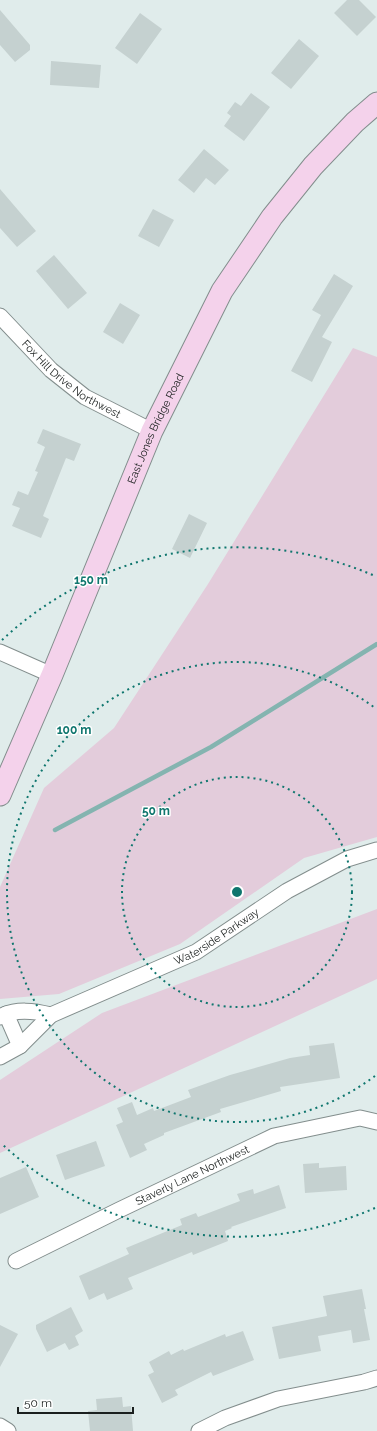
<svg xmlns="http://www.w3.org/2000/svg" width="377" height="1431" viewBox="0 0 377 1431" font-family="Raleway,sans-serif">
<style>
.green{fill:#e3ccdb}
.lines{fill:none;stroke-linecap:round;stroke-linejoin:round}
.stream{stroke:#84b4b0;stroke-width:4.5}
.building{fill:#c5d1d0}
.street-casing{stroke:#838e8d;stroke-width:17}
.secondary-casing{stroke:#838e8d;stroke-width:23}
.street{stroke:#fff;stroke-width:15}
.secondary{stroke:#f4d2eb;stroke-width:21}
.ring{fill:none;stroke:#0f766e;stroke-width:2;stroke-dasharray:2 4}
.labels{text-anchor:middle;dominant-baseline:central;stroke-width:3;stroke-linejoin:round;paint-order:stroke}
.street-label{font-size:11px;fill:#1a1f1e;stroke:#fff}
.centre{fill:#0f766e;stroke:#fff;stroke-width:2}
.ring-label{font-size:12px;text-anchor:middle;font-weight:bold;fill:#0f766e;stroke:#fff;stroke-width:3;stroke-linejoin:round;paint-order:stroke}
</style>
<rect width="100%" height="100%" fill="#e0eceb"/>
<path class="green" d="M 353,348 L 377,357 L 377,837 L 304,858 L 180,944 L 59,994 L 0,999 L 0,887 L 44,788 L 114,728 L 208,584 Z
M 377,909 L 377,979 L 0,1153 L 0,1080 L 102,1013 Z"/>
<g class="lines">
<path class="stream" d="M 55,830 L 211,747 L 377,644"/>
</g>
<path class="building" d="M 347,0 L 359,0 L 376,17 L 357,36 L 334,13 Z
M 0,10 L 30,45 L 30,50 L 15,62 L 0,45 Z
M 140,13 L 162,29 L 137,64 L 115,48 Z
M 299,39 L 319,56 L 291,89 L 271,73 Z
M 51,61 L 101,65 L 99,88 L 50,85 Z
M 251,93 L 270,107 L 244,141 L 224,126 L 231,116 L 227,113 L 235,102 L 241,106 Z
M 204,149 L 229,170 L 215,185 L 206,178 L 194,193 L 178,180 Z
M 0,189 L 36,231 L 17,247 L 0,228 Z
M 153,209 L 174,220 L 159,247 L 138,236 Z
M 54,255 L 87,293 L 68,309 L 36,271 Z
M 334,274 L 353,286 L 322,337 L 332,342 L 312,382 L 291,371 L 321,315 L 312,310 Z
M 120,303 L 140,315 L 123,344 L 103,332 Z
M 43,429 L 81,444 L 74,461 L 66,458 L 43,516 L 49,519 L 41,538 L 12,526 L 20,508 L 12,505 L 18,491 L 28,495 L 38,472 L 35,471 L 45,447 L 37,443 Z
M 189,514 L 207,523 L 190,558 L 172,549 Z
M 334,1043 L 340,1078 L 280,1087 L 281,1091 L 220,1109 L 221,1112 L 164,1133 L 164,1135 L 144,1144 L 147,1150 L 130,1158 L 116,1125 L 123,1122 L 117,1108 L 132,1102 L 137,1115 L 153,1108 L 154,1111 L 191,1097 L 188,1090 L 230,1075 L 290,1058 L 310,1055 L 309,1046 Z
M 96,1141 L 105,1166 L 65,1180 L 56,1155 Z
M 319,1163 L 319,1168 L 346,1166 L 347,1190 L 305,1193 L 303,1164 Z
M 26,1167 L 39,1197 L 0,1214 L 0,1178 Z
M 279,1185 L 286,1208 L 231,1227 L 232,1228 L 225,1231 L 228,1241 L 193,1255 L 192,1252 L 128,1278 L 133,1289 L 107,1300 L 104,1293 L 89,1300 L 79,1276 L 129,1254 L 126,1248 L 182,1225 L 180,1219 L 196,1213 L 198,1217 L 240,1201 L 237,1194 L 253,1189 L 254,1194 Z
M 362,1289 L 366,1309 L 364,1309 L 370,1340 L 353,1343 L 351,1330 L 318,1336 L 321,1351 L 279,1359 L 272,1327 L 327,1316 L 323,1296 Z
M 71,1307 L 83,1331 L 75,1336 L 79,1345 L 69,1350 L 65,1343 L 47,1352 L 36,1329 L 36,1325 Z
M 0,1325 L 18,1334 L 0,1367 Z
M 243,1331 L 254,1360 L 213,1376 L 211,1372 L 175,1390 L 178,1395 L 162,1403 L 148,1375 L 154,1372 L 149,1362 L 169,1351 L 171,1355 L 183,1349 L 184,1351 L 225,1334 L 226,1337 Z
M 122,1397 L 123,1407 L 131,1406 L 133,1431 L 90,1431 L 88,1411 L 97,1410 L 96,1399 Z"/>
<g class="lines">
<g class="street-casing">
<g id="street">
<path id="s1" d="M 0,316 L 51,370 L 85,397 L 152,431"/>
<path d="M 0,652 L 52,675"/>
<path d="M 6,1014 L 20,1046"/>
<path d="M 0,1017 C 16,1008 35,1011 51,1015"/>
<path id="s2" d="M 0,1057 L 20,1046 L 51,1015 L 196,952 L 287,891 L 347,859 L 377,850"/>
<path id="s3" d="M 16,1261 L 119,1210 L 274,1136 L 360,1118 L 377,1122"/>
<path d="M 0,1426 L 8,1431"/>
<path d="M 199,1431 L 225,1418 L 278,1399 L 364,1382 L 377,1378"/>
</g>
</g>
<g class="secondary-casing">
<g id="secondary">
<path id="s4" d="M 0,795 L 52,675 L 152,431 L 222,291 L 272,217 L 313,166 L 355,122 L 377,103"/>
</g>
</g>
<use href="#street" class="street"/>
<use href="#secondary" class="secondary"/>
</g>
<g class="ring">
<circle cx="237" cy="892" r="115"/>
<path d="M375 1076A230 230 0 1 1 375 708"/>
<path d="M375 1208A345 345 0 0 1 2 1144M2 640A345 345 0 0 1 375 576"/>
</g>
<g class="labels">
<g class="street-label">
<text stroke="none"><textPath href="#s1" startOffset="96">Fox Hill Drive Northwest</textPath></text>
<text stroke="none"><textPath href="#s4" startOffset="398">East Jones Bridge Road</textPath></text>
<text stroke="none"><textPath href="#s2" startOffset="250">Waterside Parkway</textPath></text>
<text stroke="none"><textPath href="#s3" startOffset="196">Staverly Lane Northwest</textPath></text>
</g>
</g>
<circle cx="237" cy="892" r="6" class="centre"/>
<g class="ring-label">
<text x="91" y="584">150 m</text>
<text x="74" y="734">100 m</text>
<text x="156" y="815">50 m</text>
</g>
<path d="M18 1407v6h115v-6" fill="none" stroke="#1a1f1e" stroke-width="2"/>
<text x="24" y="1407" font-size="12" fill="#1a1f1e" stroke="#ffffff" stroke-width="3" paint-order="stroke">50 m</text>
</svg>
